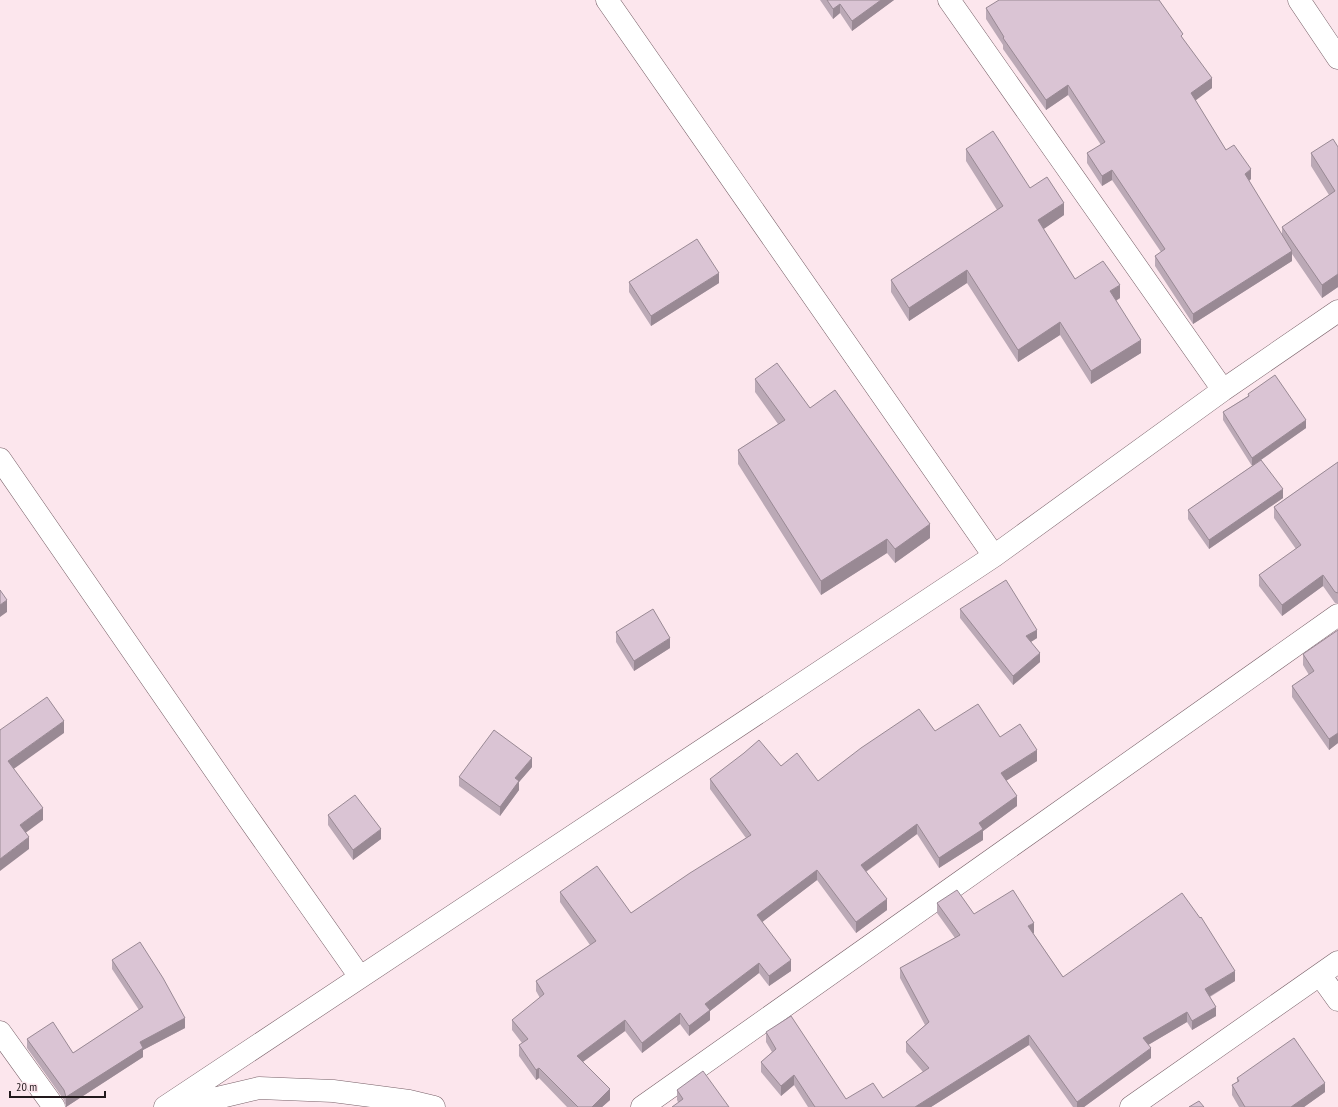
<svg xmlns="http://www.w3.org/2000/svg" width="1338" height="1107" viewBox="0 0 1338 1107" font-family="'PT Sans Narrow',sans-serif">
<style>
.lines{fill:none;stroke-linecap:round;stroke-linejoin:round}
.minor-casing{stroke:#775f67;stroke-width:23}
.minor{stroke:#fff;stroke-width:22}
.wall{fill:#bba9b6}
.shaded-wall{fill:#998994}
.building{fill:#dac4d4;stroke:#998994}
</style>
<rect width="100%" height="100%" fill="#fce6ed"/>
<g class="lines">
<g class="minor-casing">
<path id="minor" d="M 607,0 L 994,556
M 949,0 L 1223,390
M 1299,0 L 1338,58
M 0,459 L 239,805 L 360,977
M 1320,975 L 1338,1000
M 0,1032 L 54,1107
M 165,1107 L 994,556 L 1223,390 L 1338,311
M 179,1107 L 259,1088 L 333,1091 L 409,1101 L 434,1107
M 642,1107 L 1338,615
M 1131,1107 L 1338,962"/>
</g>
<use href="#minor" class="minor"/>
</g>
<path class="wall" d="M 820,0 L 894,0 L 852,31 L 840,13 L 833,19 Z
M 998,0 L 1159,0 L 1183,39 L 1212,88 L 1195,100 L 1226,150 L 1251,179 L 1249,181 L 1282,235 L 1282,227 L 1329,195 L 1311,166 L 1311,153 L 1338,147 L 1338,287 L 1322,298 L 1292,254 L 1292,261 L 1193,324 L 1155,266 L 1155,256 L 1161,252 L 1112,180 L 1102,186 L 1087,163 L 1087,153 L 1101,145 L 1068,95 L 1046,110 L 1003,49 L 1003,45 L 986,19 L 986,8 L 998,1 Z
M 966,149 L 1030,188 L 1064,215 L 1043,229 L 1075,279 L 1120,298 L 1116,301 L 1141,353 L 1091,384 L 1060,335 L 1018,362 L 967,283 L 909,321 L 891,292 L 891,280 L 997,210 L 966,161 Z
M 629,282 L 719,283 L 651,326 L 629,292 Z
M 755,379 L 810,408 L 930,538 L 895,563 L 887,553 L 821,595 L 738,464 L 738,450 L 778,424 L 755,392 Z
M 1248,394 L 1306,428 L 1261,460 L 1283,498 L 1209,549 L 1188,519 L 1188,510 L 1252,466 L 1223,420 L 1223,412 L 1248,396 Z
M 1338,462 L 1338,603 L 1335,603 L 1323,586 L 1282,616 L 1259,586 L 1259,575 L 1296,549 L 1274,518 L 1274,507 Z
M 960,609 L 1037,638 L 1031,642 L 1040,662 L 1013,685 L 960,618 Z
M 1338,630 L 1338,743 L 1329,750 L 1292,697 L 1292,686 L 1309,675 L 1303,665 L 1303,654 Z
M 616,632 L 670,648 L 634,671 L 616,642 Z
M 935,731 L 1000,737 L 1037,761 L 1006,781 L 1017,806 L 983,831 L 983,840 L 939,868 L 917,834 L 866,872 L 887,910 L 856,933 L 817,880 L 762,922 L 791,971 L 769,986 L 759,973 L 710,1011 L 710,1020 L 689,1036 L 680,1024 L 642,1053 L 625,1031 L 583,1062 L 610,1100 L 602,1107 L 567,1107 L 539,1078 L 536,1080 L 519,1056 L 519,1045 L 522,1043 L 512,1030 L 512,1020 L 540,998 L 536,991 L 536,981 L 590,945 L 560,902 L 560,892 L 631,913 L 746,838 L 710,789 L 710,779 L 781,766 L 818,781 Z
M 532,767 L 519,782 L 519,790 L 500,816 L 459,786 L 459,777 Z
M 328,815 L 381,839 L 353,860 L 328,825 Z
M 937,903 L 974,914 L 1034,933 L 1033,933 L 1063,977 L 1235,981 L 1210,997 L 1216,1016 L 1192,1030 L 1187,1022 L 1148,1045 L 1151,1058 L 1084,1107 L 1073,1107 L 1029,1045 L 931,1107 L 808,1107 L 794,1085 L 781,1096 L 761,1072 L 761,1062 L 772,1052 L 766,1042 L 766,1032 L 846,1099 L 883,1098 L 923,1072 L 906,1052 L 906,1042 L 925,1025 L 900,978 L 900,968 L 955,938 L 937,913 Z
M 112,960 L 185,1028 L 143,1050 L 143,1057 L 66,1107 L 64,1100 L 27,1048 L 27,1039 L 73,1053 L 139,1010 L 112,969 Z
M 1237,1078 L 1325,1092 L 1304,1107 L 1239,1107 L 1232,1095 L 1232,1085 L 1237,1082 Z
M 677,1090 L 729,1107 L 678,1102 L 677,1100 Z"/>
<path class="shaded-wall" d="M 881,0 L 894,0 L 852,31 L 852,21 Z
M 840,4 L 840,13 L 833,19 L 833,9 Z
M 1212,78 L 1212,88 L 1191,104 L 1191,93 Z
M 1068,85 L 1068,95 L 1046,110 L 1046,100 Z
M 1251,169 L 1251,179 L 1245,184 L 1245,174 Z
M 1112,170 L 1112,180 L 1102,186 L 1102,176 Z
M 1064,203 L 1064,215 L 1038,233 L 1038,220 Z
M 1292,251 L 1292,261 L 1193,324 L 1193,314 Z
M 967,270 L 967,283 L 909,321 L 909,308 Z
M 719,273 L 719,283 L 651,326 L 651,316 Z
M 1338,274 L 1338,287 L 1322,298 L 1322,285 Z
M 1120,285 L 1120,298 L 1110,304 L 1110,291 Z
M 1060,322 L 1060,335 L 1018,362 L 1018,350 Z
M 1141,340 L 1141,353 L 1091,384 L 1091,371 Z
M 1306,420 L 1306,428 L 1252,466 L 1252,458 Z
M 1283,489 L 1283,498 L 1209,549 L 1209,540 Z
M 930,524 L 930,538 L 895,563 L 895,549 Z
M 887,539 L 887,553 L 821,595 L 821,581 Z
M 1323,575 L 1323,586 L 1282,616 L 1282,605 Z
M 7,600 L 7,612 L 0,617 L 0,605 Z
M 1037,630 L 1037,638 L 1026,645 L 1026,636 Z
M 670,638 L 670,648 L 634,671 L 634,661 Z
M 1040,653 L 1040,662 L 1013,685 L 1013,676 Z
M 64,721 L 64,733 L 8,773 L 8,761 Z
M 1338,733 L 1338,743 L 1329,750 L 1329,739 Z
M 1037,750 L 1037,761 L 1001,784 L 1001,773 Z
M 532,758 L 532,767 L 519,782 L 519,790 L 500,816 L 500,807 L 515,778 Z
M 1017,796 L 1017,806 L 983,831 L 983,840 L 939,868 L 939,858 L 979,823 Z
M 43,808 L 43,820 L 20,837 L 20,825 Z
M 917,824 L 917,834 L 861,875 L 861,865 Z
M 381,829 L 381,839 L 353,860 L 353,850 Z
M 29,837 L 29,849 L 0,871 L 0,859 Z
M 817,870 L 817,880 L 757,926 L 757,915 Z
M 887,899 L 887,910 L 856,933 L 856,922 Z
M 1034,923 L 1034,933 L 1028,936 L 1028,926 Z
M 791,960 L 791,971 L 769,986 L 769,976 Z
M 759,963 L 759,973 L 710,1011 L 710,1020 L 689,1036 L 689,1026 L 705,1004 Z
M 1235,971 L 1235,981 L 1205,999 L 1205,989 Z
M 1216,1007 L 1216,1016 L 1192,1030 L 1192,1021 Z
M 1187,1012 L 1187,1022 L 1143,1048 L 1143,1038 Z
M 680,1013 L 680,1024 L 642,1053 L 642,1043 Z
M 185,1018 L 185,1028 L 143,1050 L 143,1057 L 66,1107 L 66,1097 L 140,1042 Z
M 625,1020 L 625,1031 L 577,1066 L 577,1056 Z
M 1029,1035 L 1029,1045 L 931,1107 L 915,1107 Z
M 1151,1048 L 1151,1058 L 1084,1107 L 1077,1107 L 1077,1102 Z
M 539,1068 L 539,1078 L 536,1080 L 536,1070 Z
M 794,1075 L 794,1085 L 781,1096 L 781,1086 Z
M 1325,1083 L 1325,1092 L 1304,1107 L 1291,1107 Z
M 610,1089 L 610,1100 L 602,1107 L 592,1107 Z"/>
<path class="building" d="M 827,0 L 881,0 L 852,21 L 840,4 L 833,9 Z
M 999,0 L 1159,0 L 1183,34 L 1181,36 L 1212,78 L 1191,93 L 1226,150 L 1234,145 L 1251,169 L 1245,174 L 1292,251 L 1193,314 L 1155,256 L 1165,249 L 1112,170 L 1102,176 L 1087,153 L 1105,142 L 1068,85 L 1046,100 L 1003,38 L 1004,37 L 986,8 Z
M 993,131 L 1030,188 L 1047,177 L 1064,203 L 1038,220 L 1075,279 L 1103,261 L 1120,285 L 1110,291 L 1141,340 L 1091,371 L 1060,322 L 1018,350 L 967,270 L 909,308 L 891,280 L 1003,206 L 966,149 Z
M 1333,139 L 1338,147 L 1338,274 L 1322,285 L 1282,227 L 1335,191 L 1311,153 Z
M 697,239 L 719,273 L 651,316 L 629,282 Z
M 777,363 L 810,408 L 835,390 L 930,524 L 895,549 L 887,539 L 821,581 L 738,450 L 785,420 L 755,379 Z
M 1275,375 L 1306,420 L 1252,458 L 1223,412 L 1249,396 L 1248,394 Z
M 1261,460 L 1283,489 L 1209,540 L 1188,510 Z
M 1338,462 L 1338,593 L 1335,592 L 1323,575 L 1282,605 L 1259,575 L 1301,545 L 1274,507 Z
M 1006,580 L 1037,630 L 1026,636 L 1040,653 L 1013,676 L 960,609 Z
M 0,590 L 7,600 L 0,605 Z
M 653,609 L 670,638 L 634,661 L 616,632 Z
M 1338,630 L 1338,733 L 1329,739 L 1292,686 L 1314,671 L 1303,654 Z
M 47,697 L 64,721 L 8,761 L 43,808 L 20,825 L 29,837 L 0,859 L 0,730 Z
M 978,704 L 1000,737 L 1020,724 L 1037,750 L 1001,773 L 1017,796 L 979,823 L 983,829 L 939,858 L 917,824 L 861,865 L 887,899 L 856,922 L 817,870 L 757,915 L 791,960 L 769,976 L 759,963 L 705,1004 L 710,1010 L 689,1026 L 680,1013 L 642,1043 L 625,1020 L 577,1056 L 610,1089 L 592,1107 L 578,1107 L 539,1068 L 536,1070 L 519,1045 L 528,1039 L 512,1020 L 544,994 L 536,981 L 596,941 L 560,892 L 597,866 L 631,913 L 690,873 L 751,835 L 710,779 L 744,753 L 759,740 L 781,766 L 797,753 L 818,781 L 861,748 L 919,709 L 935,731 Z
M 494,730 L 532,758 L 515,778 L 519,781 L 500,807 L 459,777 Z
M 355,795 L 381,829 L 353,850 L 328,815 Z
M 957,890 L 974,914 L 1013,890 L 1034,923 L 1028,926 L 1063,977 L 1182,893 L 1200,918 L 1201,917 L 1235,971 L 1205,989 L 1216,1007 L 1192,1021 L 1187,1012 L 1143,1038 L 1151,1048 L 1077,1102 L 1029,1035 L 915,1107 L 815,1107 L 794,1075 L 781,1086 L 761,1062 L 776,1049 L 766,1032 L 791,1016 L 846,1099 L 873,1083 L 883,1098 L 929,1068 L 906,1042 L 929,1022 L 900,968 L 960,935 L 937,903 Z
M 140,942 L 163,978 L 185,1018 L 140,1042 L 143,1048 L 66,1097 L 64,1090 L 27,1039 L 53,1022 L 73,1053 L 143,1007 L 112,960 Z
M 1294,1038 L 1325,1083 L 1291,1107 L 1245,1107 L 1232,1085 L 1239,1081 L 1237,1078 Z
M 703,1071 L 729,1107 L 672,1107 L 683,1099 L 677,1090 Z
M 1199,1101 L 1204,1107 L 1189,1107 Z"/>
<path d="M10 1091v6h95v-6" fill="none" stroke="#22191c" stroke-width="2"/>
<text x="16" y="1091" font-size="12" fill="#22191c" stroke="#fce6ed" stroke-width="3" paint-order="stroke">20 m</text>
</svg>
